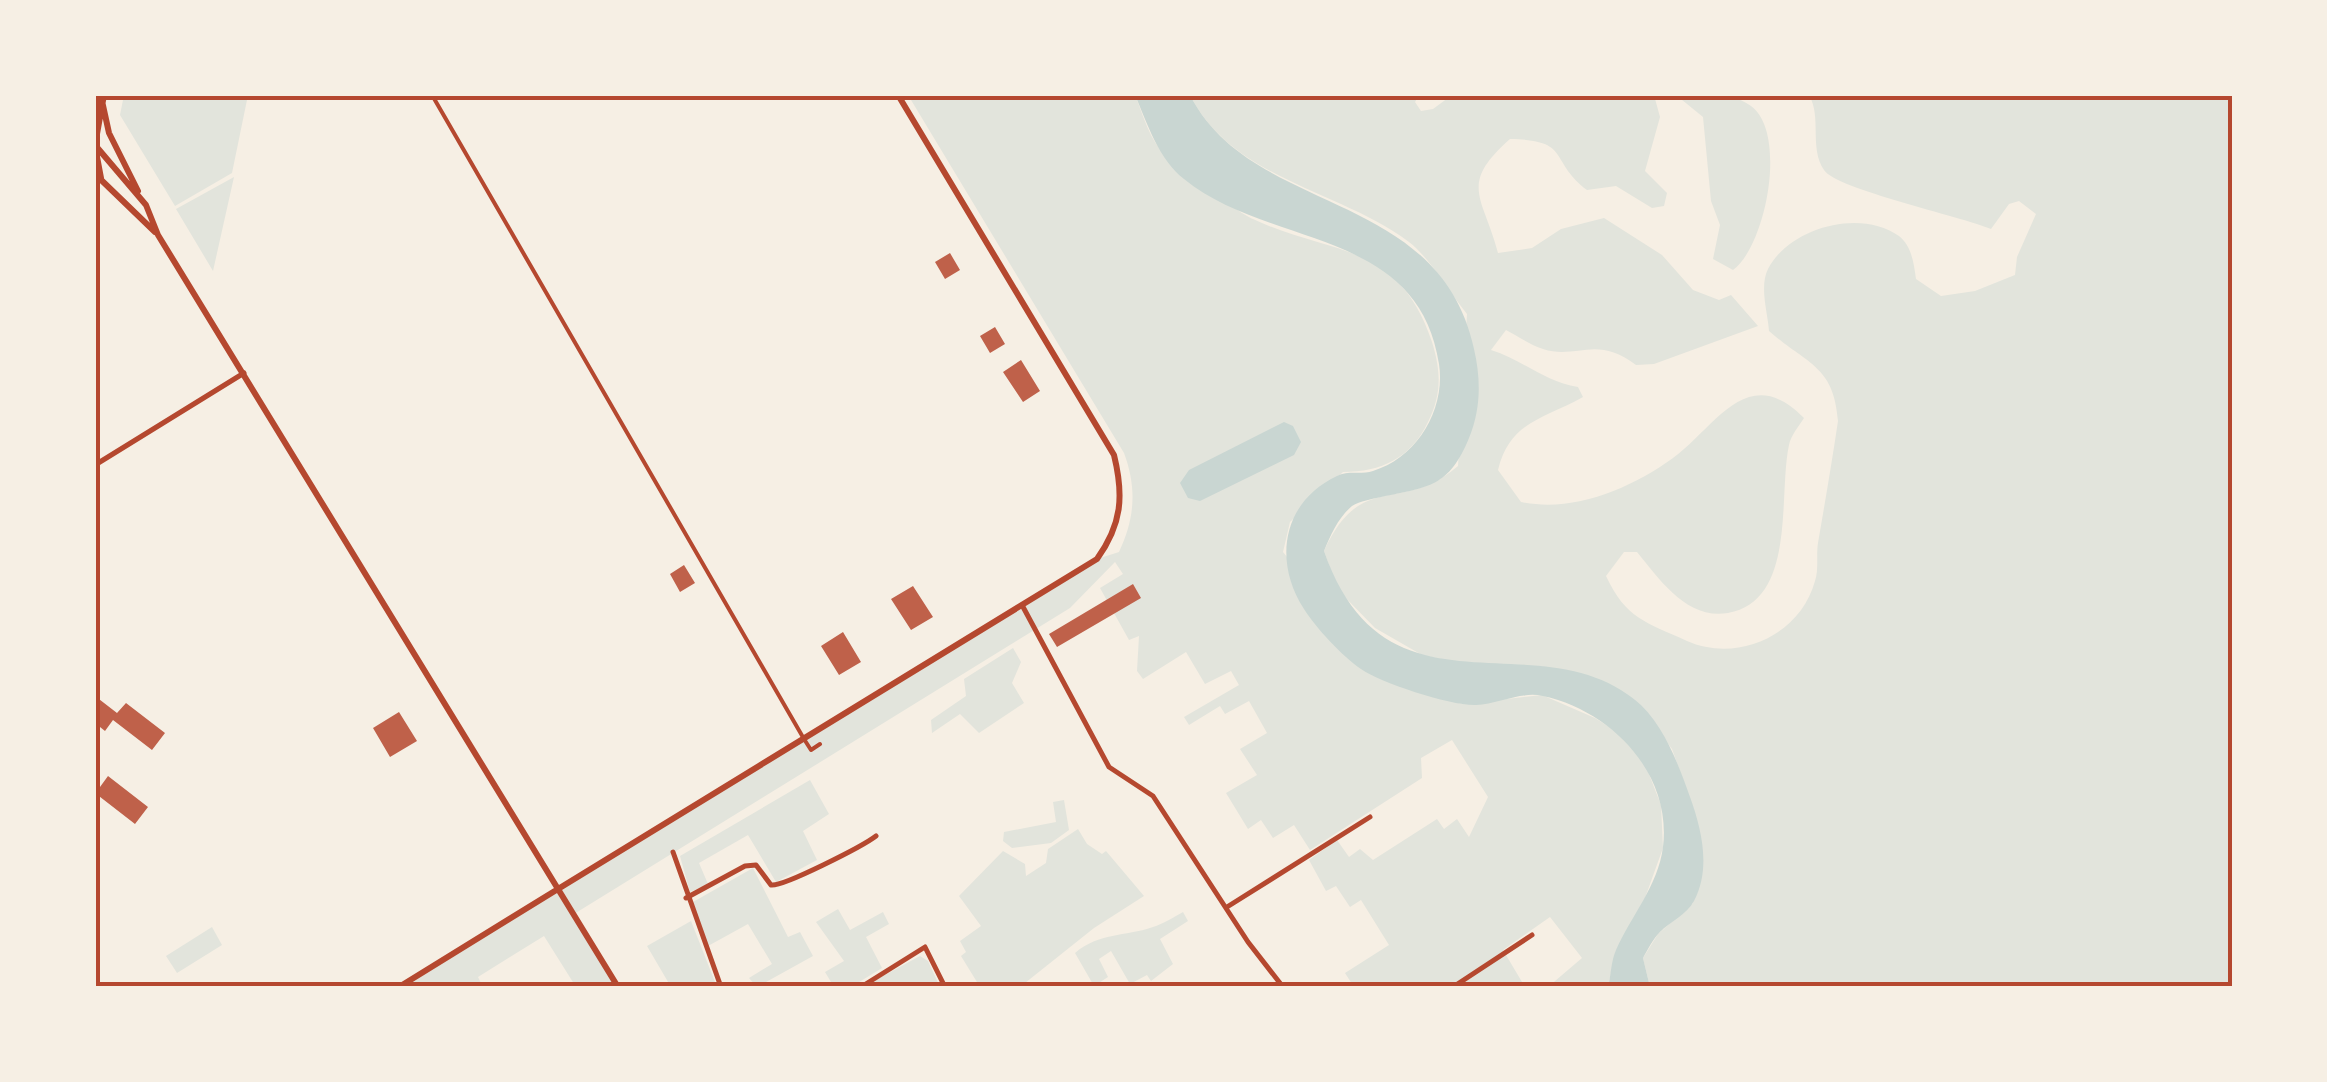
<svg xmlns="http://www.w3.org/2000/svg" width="2327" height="1082" viewBox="0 0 2327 1082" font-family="'Fira Sans',sans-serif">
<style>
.green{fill:#e2e4dc}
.water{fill:#c9d6d2}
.building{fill:#bf614a}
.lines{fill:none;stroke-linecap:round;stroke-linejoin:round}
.pedestrian{stroke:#b5482f;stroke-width:4}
.minor{stroke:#b5482f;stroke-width:5}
.tertiary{stroke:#b5482f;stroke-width:6}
.secondary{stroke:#b5482f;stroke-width:6}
.neatline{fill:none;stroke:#b5482f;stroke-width:4}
</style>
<rect width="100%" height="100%" fill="#f6efe4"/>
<path class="green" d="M 124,95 L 248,95 L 232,173 L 175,206 L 120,115 Z
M 908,95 L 1135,95 C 1142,112 1149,137 1161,150 C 1173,164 1235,211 1253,219 C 1331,256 1398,240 1432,342 C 1441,371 1442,394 1428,422 C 1411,458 1381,472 1343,472 L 1290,522 L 1283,552 L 1391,683 L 1462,704 L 1542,695 L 1595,718 L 1625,737 L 1647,769 L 1661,805 L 1663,848 L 1641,909 L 1615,953 L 1608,987 L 1548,987 L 1582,958 L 1550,917 L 1503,950 L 1525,987 L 1375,987 L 1371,983 L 1354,987 L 1345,973 L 1389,945 L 1361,900 L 1350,907 L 1336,886 L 1326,891 L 1309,860 L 1337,840 L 1349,857 L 1360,849 L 1373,860 L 1437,819 L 1444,829 L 1457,819 L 1469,837 L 1488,797 L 1452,740 L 1421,758 L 1422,778 L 1310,850 L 1294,825 L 1273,838 L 1261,820 L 1248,829 L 1226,793 L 1257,775 L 1240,749 L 1267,733 L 1249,701 L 1225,714 L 1220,706 L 1189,725 L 1184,717 L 1239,685 L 1231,671 L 1205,684 L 1186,652 L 1143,679 L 1137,671 L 1139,636 L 1129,640 L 1100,588 L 1123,574 L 1115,562 L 1070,608 L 574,914 L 618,987 L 576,987 L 544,936 L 478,977 L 483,987 L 399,987 L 1097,559 L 1119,552 C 1135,518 1137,488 1124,453 Z
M 1190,95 L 1419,95 L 1415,102 L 1421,111 L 1433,109 L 1452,95 L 1654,95 L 1660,117 L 1645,171 L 1667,193 L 1664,206 L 1652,208 L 1616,186 L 1587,190 C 1548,160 1572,140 1510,139 C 1458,185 1483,196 1498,253 L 1532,248 L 1561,229 L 1604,218 L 1662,255 L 1693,290 L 1719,300 L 1731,295 L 1758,326 L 1654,364 L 1636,365 C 1596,334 1577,360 1543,349 C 1530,345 1518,336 1506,330 L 1491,350 C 1523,360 1545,382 1578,387 L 1583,397 C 1544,419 1510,421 1498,470 L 1521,502 C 1573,513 1630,489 1673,458 C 1715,428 1747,360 1804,418 C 1799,426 1791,435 1789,445 C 1778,495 1797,601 1728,613 C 1687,620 1660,580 1637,552 L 1624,552 L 1606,576 C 1626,619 1646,622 1687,641 C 1737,663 1800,636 1815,581 C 1819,569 1816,555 1818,543 C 1825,502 1832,462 1838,421 C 1834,365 1806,364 1769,331 C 1768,313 1759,287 1768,269 C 1789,228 1860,208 1899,236 C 1912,246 1914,265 1916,279 L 1941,296 L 1975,291 L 2015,275 L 2017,257 L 2036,214 L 2019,201 L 2009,204 L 1991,229 C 1960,216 1836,189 1824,170 C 1809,148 1822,117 1809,95 L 2232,95 L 2232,987 L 1650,987 L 1643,958 L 1658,934 L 1693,903 L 1694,810 L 1672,749 L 1634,699 L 1541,666 L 1470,665 L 1422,655 L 1375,628 L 1338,590 L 1324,551 C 1361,469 1401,515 1458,466 L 1467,314 C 1449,292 1431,259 1409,242 C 1338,189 1233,180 1190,95 Z
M 1676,95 C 1701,95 1731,91 1751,106 C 1788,133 1766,246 1733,270 L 1713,259 L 1720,225 L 1711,201 L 1703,117 Z
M 234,177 L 213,271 L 176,209 Z
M 1013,648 L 1021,662 L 1012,683 L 1024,703 L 979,733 L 960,714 L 932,733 L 931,720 L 966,696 L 964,679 Z
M 810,780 L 829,814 L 803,831 L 817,860 L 776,882 L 748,835 L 699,863 L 708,884 L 690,892 L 680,856 Z
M 1064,800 L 1069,830 L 1051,843 L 1012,848 L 1003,841 L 1004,832 L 1056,822 L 1053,802 Z
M 1078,829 L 1087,844 L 1102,854 L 1106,851 L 1144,896 L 1094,928 L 1020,987 L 980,987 L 961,956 L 966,952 L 960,941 L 981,926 L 959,896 L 1003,851 L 1025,864 L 1026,876 L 1046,863 L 1048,849 Z
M 753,868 L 788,937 L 800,932 L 813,956 L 757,987 L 749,978 L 772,964 L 748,924 L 708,946 L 693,902 Z
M 838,909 L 850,930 L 883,912 L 889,924 L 866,937 L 882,968 L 851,987 L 834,987 L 825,972 L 844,961 L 816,922 Z
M 1183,912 L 1188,921 L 1160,939 L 1173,964 L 1151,981 L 1147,975 L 1130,984 L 1111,951 L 1099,959 L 1108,977 L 1094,986 L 1075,953 C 1100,932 1124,937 1153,927 C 1163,924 1174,917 1183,912 Z
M 691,921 L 717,987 L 671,987 L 647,946 Z
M 212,927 L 222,945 L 177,973 L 166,956 Z
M 920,956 L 928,961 L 940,987 L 875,987 L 872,982 Z"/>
<path class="water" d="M 1135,95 L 1190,95 C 1252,217 1439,187 1474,349 C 1481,379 1481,409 1469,438 C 1449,487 1429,487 1381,497 C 1372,499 1360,501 1352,506 C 1338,518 1331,534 1324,551 C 1385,727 1534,620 1634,699 C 1663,722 1678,763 1690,797 C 1702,830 1711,869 1694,901 C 1687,914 1670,922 1660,932 C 1653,939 1648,949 1643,958 L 1650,987 L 1608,987 C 1611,975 1611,961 1616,950 C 1631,916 1658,886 1663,847 C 1672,774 1612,711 1543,696 C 1521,691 1498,704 1476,705 C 1451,706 1381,683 1361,669 C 1342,656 1316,628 1304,609 C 1273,561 1282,502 1337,476 C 1348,470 1361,475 1373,471 C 1417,458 1446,409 1439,364 C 1418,227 1270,249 1184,179 C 1159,160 1147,123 1135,95 Z
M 1284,422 L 1293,426 L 1301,442 L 1294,455 L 1200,501 L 1188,498 L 1180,483 L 1189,470 Z"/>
<path class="building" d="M 950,253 L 960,270 L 945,279 L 935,262 Z
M 995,327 L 1005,344 L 990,353 L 980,336 Z
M 1021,360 L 1040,391 L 1023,402 L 1003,372 Z
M 684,565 L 695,583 L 680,592 L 670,574 Z
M 1133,584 L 1141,598 L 1057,647 L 1049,634 Z
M 913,586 L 933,617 L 911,630 L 891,599 Z
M 843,632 L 861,662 L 839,675 L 821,646 Z
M 95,696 L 117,713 L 126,703 L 165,733 L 152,750 L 113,720 L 105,731 L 95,723 Z
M 399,712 L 417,741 L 390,757 L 373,728 Z
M 108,776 L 148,807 L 135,824 L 95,793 L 95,783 L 100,787 Z"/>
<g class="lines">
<path class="pedestrian" d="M 432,95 L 804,739 L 811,750 L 820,744"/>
<path class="minor" d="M 95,465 L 244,373
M 1022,605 L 1109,767 L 1153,796 L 1248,942 L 1283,987
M 673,852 L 721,987
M 686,898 L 745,866 L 756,865 L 771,885 C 783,887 863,846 876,836
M 1227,907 L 1370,817
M 861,987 L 925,947 L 945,987
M 1453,987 L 1532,935"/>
<path class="tertiary" d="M 618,987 L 558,889 L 1097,559 C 1122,524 1124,496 1114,455 L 898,95"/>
<path class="secondary" d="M 102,101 L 109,133 L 138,191
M 95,145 L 146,205 L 158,235 L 558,889 L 399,987
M 95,145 L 104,95
M 95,146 L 101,178
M 95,174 L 155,232"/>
</g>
<rect width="2327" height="1082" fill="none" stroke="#f6efe4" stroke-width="195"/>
<rect x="98" y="98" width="2132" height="886" class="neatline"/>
</svg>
